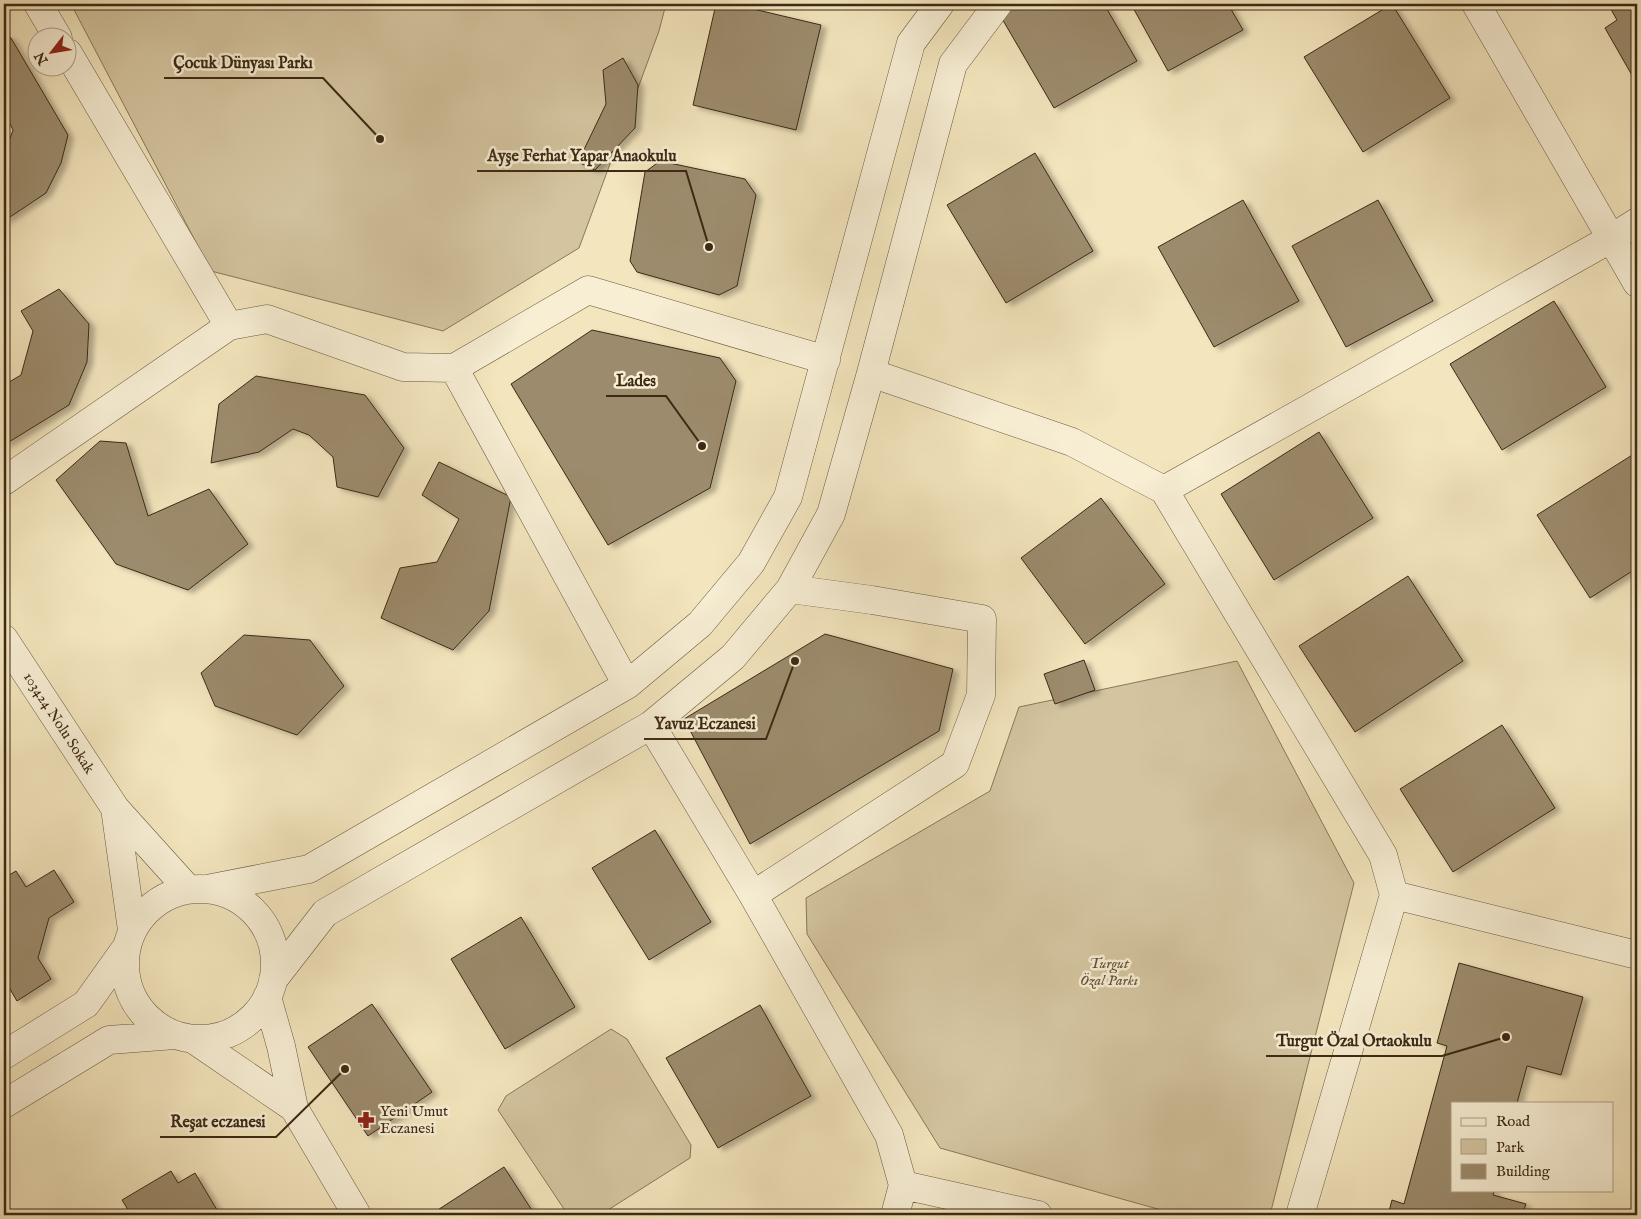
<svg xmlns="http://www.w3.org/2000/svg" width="1641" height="1219" viewBox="0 0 1641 1219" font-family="'IM FELL English',serif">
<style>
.green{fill:#d4c5a0;stroke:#88785a}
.building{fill:#9c8b6c;stroke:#3d2a15;filter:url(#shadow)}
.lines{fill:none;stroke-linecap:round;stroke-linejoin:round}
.minor-casing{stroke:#6a593f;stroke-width:29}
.minor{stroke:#f7eed4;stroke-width:28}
.labels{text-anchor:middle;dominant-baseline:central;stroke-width:5;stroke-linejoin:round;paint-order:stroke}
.street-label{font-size:15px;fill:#3d2a15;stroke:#f7eed4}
.park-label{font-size:15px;font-style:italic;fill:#635138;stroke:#f7eed4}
.poi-label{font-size:15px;fill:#3d2a15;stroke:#f7eed4;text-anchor:start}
.leader{fill:none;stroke:#3d2a15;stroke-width:2}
.callout-dot{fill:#3d2a15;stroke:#f7eed4;stroke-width:2}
.callout-label{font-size:16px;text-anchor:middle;font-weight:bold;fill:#3d2a15;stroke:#f7eed4;stroke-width:5;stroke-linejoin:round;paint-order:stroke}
</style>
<defs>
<filter id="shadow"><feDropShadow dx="5.5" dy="3" stdDeviation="2.5" flood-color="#0004"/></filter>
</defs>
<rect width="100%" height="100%" fill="#f3e5bd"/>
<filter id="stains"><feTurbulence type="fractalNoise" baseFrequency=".004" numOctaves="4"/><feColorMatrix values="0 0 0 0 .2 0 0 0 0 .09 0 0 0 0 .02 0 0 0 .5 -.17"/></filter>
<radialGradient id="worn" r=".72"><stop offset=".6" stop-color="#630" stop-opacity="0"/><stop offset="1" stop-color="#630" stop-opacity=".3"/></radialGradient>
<path class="green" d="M 71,4 L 666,4 L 659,31 L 579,248 L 443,331 L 211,271 Z
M 1237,661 L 1354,883 L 1270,1215 L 1179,1215 L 940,1148 L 807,934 L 806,898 L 990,791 L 1019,707 Z
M 611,1029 L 627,1039 L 691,1145 L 690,1158 L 600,1215 L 568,1215 L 498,1110 L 506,1096 Z"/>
<path class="building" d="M 716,4 L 732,4 L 821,25 L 796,130 L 693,105 Z
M 1008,4 L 1104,4 L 1137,61 L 1054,108 L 997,10 Z
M 1131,4 L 1228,4 L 1243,30 L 1168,71 Z
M 1392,4 L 1450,98 L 1363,152 L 1304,57 Z
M 1608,4 L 1637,4 L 1637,84 L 1605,28 L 1617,20 Z
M 4,35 L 11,38 L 68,135 L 61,163 L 46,193 L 4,221 L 4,155 L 13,130 L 4,112 Z
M 623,58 L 638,85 L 635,128 L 595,170 L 578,162 L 606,104 L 603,70 Z
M 1035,153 L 1093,251 L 1006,303 L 947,205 Z
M 660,161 L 745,179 L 756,195 L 737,286 L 719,295 L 637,272 L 630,261 L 645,172 Z
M 1243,200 L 1299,301 L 1214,347 L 1158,247 Z
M 1378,200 L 1433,301 L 1346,347 L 1292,246 Z
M 59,289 L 89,324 L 87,362 L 69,405 L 4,445 L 4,385 L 21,375 L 33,331 L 21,311 Z
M 1554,301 L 1606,387 L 1502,450 L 1450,364 Z
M 592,330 L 720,358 L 736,381 L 710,488 L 608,545 L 511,384 Z
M 256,376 L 365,395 L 404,448 L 378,497 L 337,487 L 333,457 L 309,435 L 293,429 L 259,452 L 211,463 L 219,404 Z
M 1319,432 L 1373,518 L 1274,580 L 1221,494 Z
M 100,441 L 126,443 L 148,516 L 209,489 L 248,544 L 188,590 L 116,564 L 56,480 Z
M 1637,452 L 1637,568 L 1590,598 L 1537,515 Z
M 439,462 L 511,497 L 489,611 L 453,650 L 381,618 L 400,568 L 437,562 L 459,519 L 422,495 Z
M 1101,498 L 1165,584 L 1085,644 L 1021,558 Z
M 1408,576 L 1463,661 L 1355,732 L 1299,646 Z
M 825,634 L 953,669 L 939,731 L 750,844 L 684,719 Z
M 244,635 L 310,640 L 344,686 L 297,735 L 215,706 L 201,673 Z
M 1084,660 L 1095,690 L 1055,704 L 1044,674 Z
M 1502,725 L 1555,808 L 1453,872 L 1400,789 Z
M 655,830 L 711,922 L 649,960 L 592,868 Z
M 54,870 L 74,902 L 49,918 L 38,958 L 51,979 L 17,1001 L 4,979 L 4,878 L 16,871 L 26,887 Z
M 521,917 L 575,1007 L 505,1049 L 451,959 Z
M 1459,963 L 1583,997 L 1561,1075 L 1527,1066 L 1517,1103 L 1452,1103 L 1452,1190 L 1495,1190 L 1493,1195 L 1526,1204 L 1522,1215 L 1388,1215 L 1392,1200 L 1404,1204 L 1447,1046 L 1437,1043 Z
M 372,1004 L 432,1092 L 368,1136 L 308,1047 Z
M 760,1005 L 811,1096 L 718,1148 L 666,1058 Z
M 504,1167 L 535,1215 L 430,1215 Z
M 171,1171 L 178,1183 L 195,1173 L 220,1215 L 127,1215 L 130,1213 L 122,1200 Z"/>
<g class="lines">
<g class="minor-casing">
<path id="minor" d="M 38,4 L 58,38
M 1476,4 L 1637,283
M 68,53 L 229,326
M 454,368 L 627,685
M 871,373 L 1072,442 L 1164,490 L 1383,855 L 1394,895 L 1300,1215
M 4,481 L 229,326 L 267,319 L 403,367 L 454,368 L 588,290 L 826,360
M 1164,490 L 1612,238 L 1637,222
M 4,639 L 115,808 L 188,889
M 651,725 L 753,895 L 889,1135 L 903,1185 L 895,1215
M 115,808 L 132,930
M 207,889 L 309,869 L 627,685 L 700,624 L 751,563 L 788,497 L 911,43 L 940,4
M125 964a75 75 0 1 1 150 0a75 75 0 1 1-150 0Z
M 753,895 L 955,764 L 981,695 L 982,619 L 872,600 L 790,589
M 1394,895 L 1637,955
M 273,980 L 325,913 L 651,725 L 733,657 L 790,589 L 831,514 L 871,373 L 953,64 L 998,4
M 267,997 L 281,1046 L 294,1108 L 357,1215
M 193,1039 L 294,1108
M 4,1055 L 86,1004 L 126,948
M 4,1104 L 109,1040 L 175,1035
M 903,1185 L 1038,1215"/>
</g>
<use href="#minor" class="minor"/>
</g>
<defs>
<g id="pharmacy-bare" transform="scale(1.35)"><path d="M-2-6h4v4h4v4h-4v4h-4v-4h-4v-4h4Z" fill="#8f2418" stroke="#f7eed4" stroke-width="2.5" paint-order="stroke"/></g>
</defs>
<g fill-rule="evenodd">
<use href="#pharmacy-bare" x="366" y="1120"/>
</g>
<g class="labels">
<g class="street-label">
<text transform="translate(59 723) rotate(57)">103424 Nolu Sokak</text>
</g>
<g class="park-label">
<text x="1109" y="963">Turgut<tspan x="1109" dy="17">Özal Parkı</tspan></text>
</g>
<g class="poi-label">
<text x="380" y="1111">Yeni Umut<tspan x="380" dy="17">Eczanesi</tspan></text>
</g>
</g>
<path class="leader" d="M380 139L323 78H164M709 247L686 171H477M702 446L666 396H606M795 661L766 739H644M1506 1037L1442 1056H1266M345 1069L276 1137H160"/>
<g class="callout-dot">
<circle cx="380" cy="139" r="5"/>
<circle cx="709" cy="247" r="5"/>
<circle cx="702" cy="446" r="5"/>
<circle cx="795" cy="661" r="5"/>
<circle cx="1506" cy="1037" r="5"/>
<circle cx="345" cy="1069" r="5"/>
</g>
<g class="callout-label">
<text x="243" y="68">Çocuk Dünyası Parkı</text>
<text x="582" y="161">Ayşe Ferhat Yapar Anaokulu</text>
<text x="636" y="386">Lades</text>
<text x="705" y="729">Yavuz Eczanesi</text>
<text x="1354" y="1046">Turgut Özal Ortaokulu</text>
<text x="218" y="1127">Reşat eczanesi</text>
</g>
<rect width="1641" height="1219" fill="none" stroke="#f3e5bd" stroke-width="20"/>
<rect x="5" y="5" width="1631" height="1209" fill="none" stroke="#3d2a15" stroke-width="2.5"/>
<rect x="10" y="10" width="1621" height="1199" fill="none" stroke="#3d2a15"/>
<rect x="1451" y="1102" width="162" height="90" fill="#f7eed4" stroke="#ada088"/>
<rect x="1461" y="1118" width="25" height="8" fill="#f7eed4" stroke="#ada088"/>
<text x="1496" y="1126" font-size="15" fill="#3d2a15">Road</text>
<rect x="1461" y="1139" width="25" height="15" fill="#d4c5a0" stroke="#ada088"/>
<text x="1496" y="1152" font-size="15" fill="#3d2a15">Park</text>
<rect x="1461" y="1164" width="25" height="15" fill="#9c8b6c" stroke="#ada088"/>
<text x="1496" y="1176" font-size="15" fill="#3d2a15">Building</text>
<g transform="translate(52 52) rotate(239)"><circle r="24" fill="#f7eed4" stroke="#ada088"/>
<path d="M0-4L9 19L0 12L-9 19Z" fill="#8f2418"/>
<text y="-8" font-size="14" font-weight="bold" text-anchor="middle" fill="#3d2a15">N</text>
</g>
<rect width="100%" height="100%" filter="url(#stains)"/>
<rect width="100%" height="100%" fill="url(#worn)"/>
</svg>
